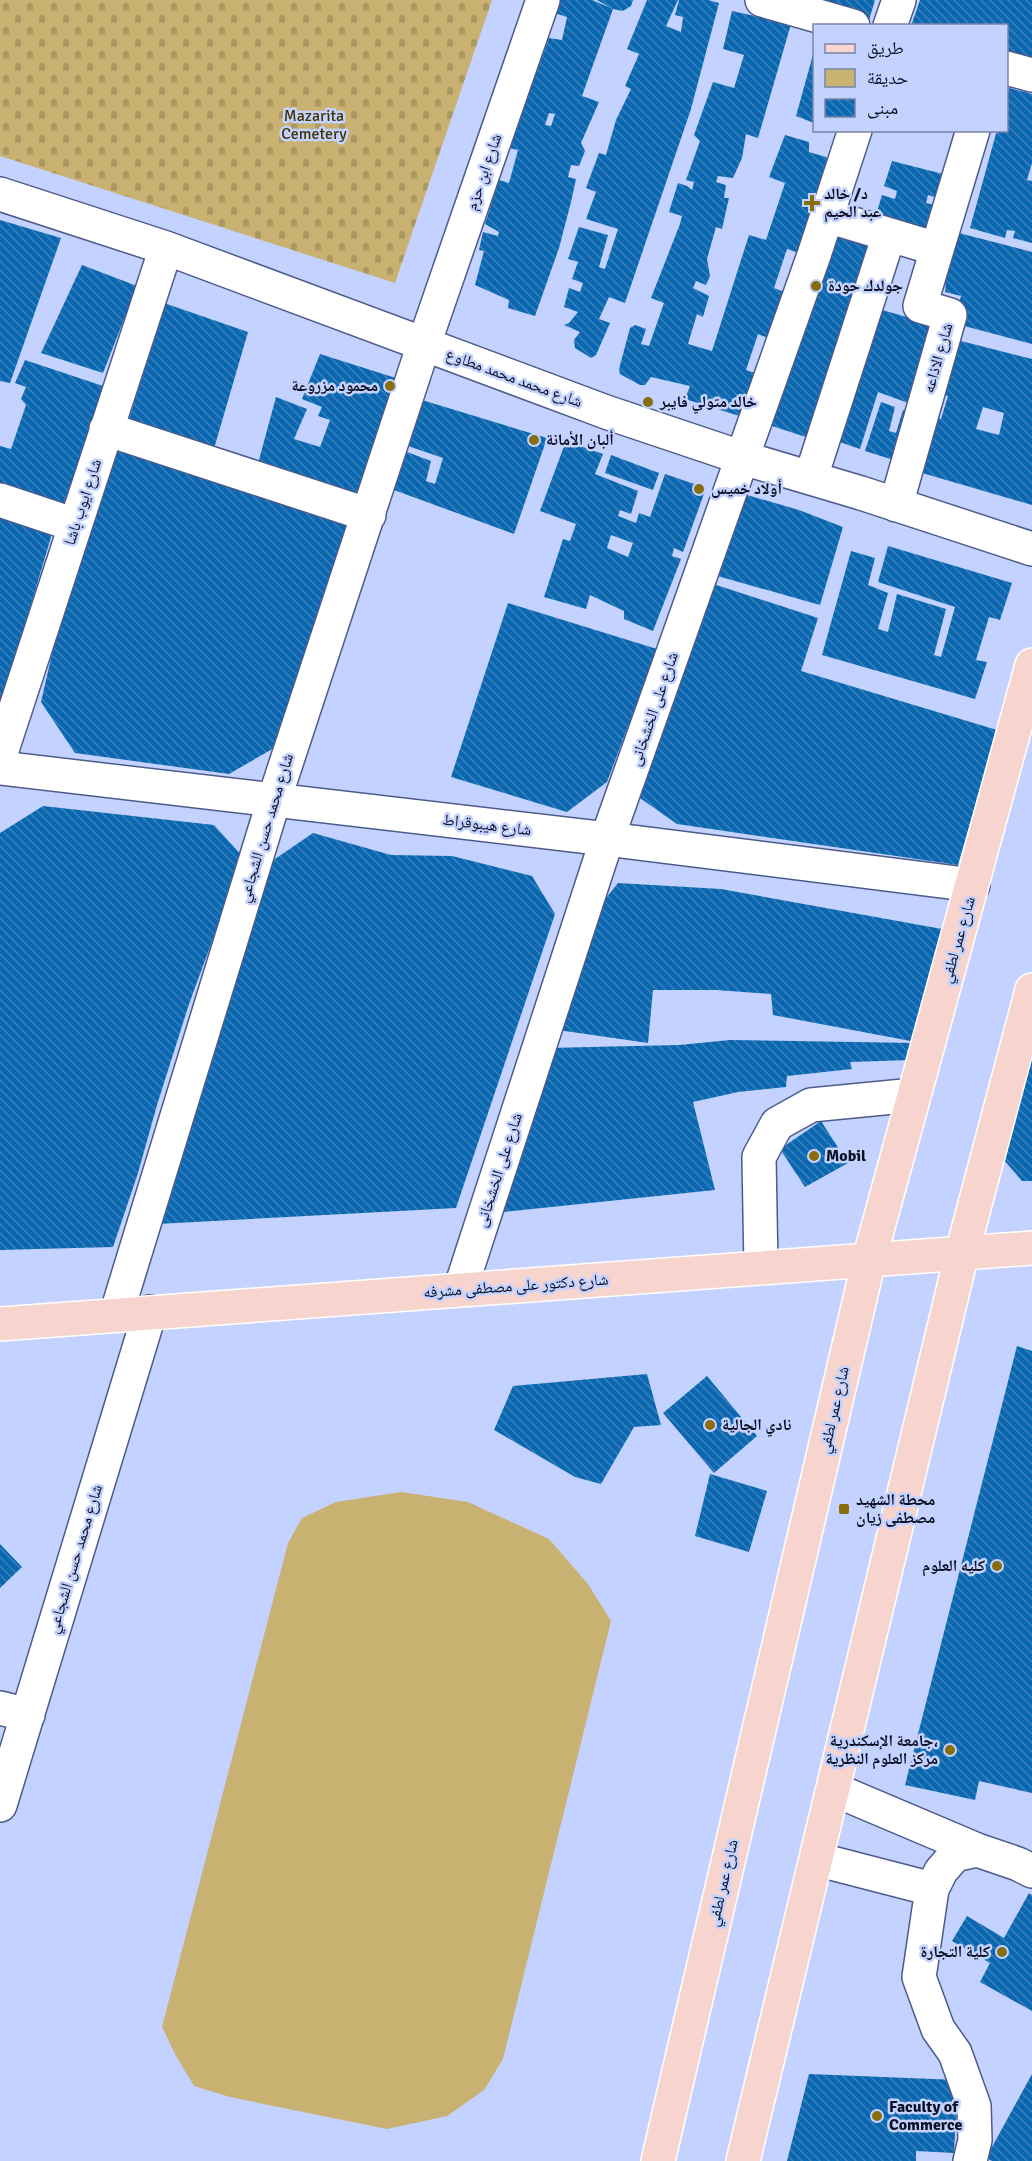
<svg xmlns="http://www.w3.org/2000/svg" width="1032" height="2161" viewBox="0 0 1032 2161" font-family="Signika,'Noto Naskh Arabic',sans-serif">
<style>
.cemetery{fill:url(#cemetery-stones)}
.park{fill:#c8b171}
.building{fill:url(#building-back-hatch);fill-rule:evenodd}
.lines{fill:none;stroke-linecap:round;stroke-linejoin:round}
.minor-casing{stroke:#4c5b8b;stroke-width:36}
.major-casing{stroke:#fff;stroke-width:36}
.minor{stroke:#fff;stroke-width:33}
.major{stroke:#f8d4ce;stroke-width:33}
.poi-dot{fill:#886d0c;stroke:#c3d2ff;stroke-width:2}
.labels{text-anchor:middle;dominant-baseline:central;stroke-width:5;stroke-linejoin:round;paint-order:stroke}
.park-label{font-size:16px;fill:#423200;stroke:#c3d2ff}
.street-label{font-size:16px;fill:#0b1023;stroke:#c3d2ff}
.poi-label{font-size:16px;font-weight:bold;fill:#0b1023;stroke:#c3d2ff;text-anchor:start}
</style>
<defs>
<pattern id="cemetery-stones" width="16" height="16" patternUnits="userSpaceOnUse" patternTransform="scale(1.5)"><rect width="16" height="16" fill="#c8b171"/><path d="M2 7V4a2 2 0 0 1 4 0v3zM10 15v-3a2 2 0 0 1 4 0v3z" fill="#aa9762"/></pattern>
<pattern id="building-back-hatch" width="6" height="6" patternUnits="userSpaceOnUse" patternTransform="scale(1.5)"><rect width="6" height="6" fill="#0a68b3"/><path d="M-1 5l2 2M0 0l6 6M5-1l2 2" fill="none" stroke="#3e80b6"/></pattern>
</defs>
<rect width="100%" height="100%" fill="#c3d2ff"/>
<path class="cemetery" d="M 0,0 L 492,0 L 395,283 L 0,156 Z"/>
<path class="park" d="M 401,1492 L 468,1502 L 549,1539 L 588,1584 L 611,1621 L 503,2059 L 484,2090 L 447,2116 L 387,2129 L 230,2097 L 194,2086 L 176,2056 L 162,2027 L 288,1543 L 302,1518 L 336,1502 Z"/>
<path class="building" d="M 555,0 L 592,0 L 611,8 L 597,0 L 633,0 L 631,6 L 623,11 L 613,9 L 582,96 L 599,102 L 581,143 L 585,151 L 579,166 L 571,165 L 568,177 L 576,179 L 571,202 L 559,248 L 535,316 L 508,308 L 509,300 L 475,285 L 484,251 L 479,250 L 483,232 L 498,236 L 499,232 L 485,224 L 499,180 L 509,183 L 518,150 L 509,148 L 549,38 L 562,40 L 567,17 L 551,12 ZM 549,113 L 555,114 L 551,126 L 545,125 Z
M 647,0 L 678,0 L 666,26 L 681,32 L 683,17 L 675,15 L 679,0 L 708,0 L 719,3 L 691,109 L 625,303 L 609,297 L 599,319 L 610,323 L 596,355 L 591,358 L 575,348 L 574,340 L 580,332 L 564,325 L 569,323 L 578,312 L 564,307 L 569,288 L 580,292 L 583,283 L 572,279 L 578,262 L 568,259 L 579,227 L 608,235 L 599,267 L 605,269 L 618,229 L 586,219 L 596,192 L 586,188 L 599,153 L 606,155 L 616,120 L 631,89 L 625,86 L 639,54 L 627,49 Z
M 810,0 L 875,0 L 869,20 Z
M 920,0 L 1032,0 L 1032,60 L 1006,55 L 1006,26 L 911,26 Z
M 732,11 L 791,24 L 758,138 L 746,134 L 742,158 L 733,178 L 718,176 L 716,182 L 726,185 L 724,198 L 729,198 L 722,229 L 716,227 L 707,259 L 710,276 L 706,285 L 696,281 L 693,288 L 709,296 L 703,317 L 697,314 L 688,344 L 712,351 L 749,235 L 766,240 L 785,183 L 769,177 L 785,135 L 809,142 L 809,152 L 826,157 L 831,165 L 799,253 L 787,249 L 774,288 L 784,292 L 768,338 L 758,334 L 746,370 L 761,375 L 746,418 L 685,399 L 690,386 L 651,377 L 645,385 L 640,385 L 620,374 L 619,369 L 630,328 L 635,325 L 646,329 L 641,344 L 649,346 L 664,303 L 651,298 L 680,224 L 697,229 L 680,224 L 682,216 L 669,212 L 678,183 L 687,186 L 692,190 L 694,182 L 686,180 L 700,141 L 694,135 L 713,82 L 734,88 L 744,55 L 723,49 Z
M 814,51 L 814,123 L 796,116 Z
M 1009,88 L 1032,94 L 1032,163 L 1027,180 L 1032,181 L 1032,243 L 1013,238 L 1015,231 L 1007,230 L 1005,238 L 970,228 L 997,130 L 1006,130 L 1006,96 Z
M 892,161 L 947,175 L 940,199 L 928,195 L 926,203 L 939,206 L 931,233 L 875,218 L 882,195 L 895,199 L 897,191 L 884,186 Z
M 0,220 L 61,238 L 10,383 L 0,381 Z
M 830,223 L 875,237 L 826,375 L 836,379 L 815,440 L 763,423 Z
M 951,231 L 1032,252 L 1032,344 L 953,323 L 961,296 L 945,292 L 946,279 L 936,276 Z
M 82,265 L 137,286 L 103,373 L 41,353 Z
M 164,303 L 248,332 L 213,452 L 128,423 Z
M 875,308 L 942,327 L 919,407 L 878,392 L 860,449 L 831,439 Z
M 953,339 L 1032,359 L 1032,505 L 912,470 L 927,416 L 941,419 L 948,396 L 938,393 ZM 983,407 L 1004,413 L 999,435 L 976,429 Z
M 320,354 L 399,379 L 359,502 L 256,471 L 276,397 L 307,409 L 294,439 L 320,447 L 330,420 L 318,416 L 322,407 L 302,399 Z
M 25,360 L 106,387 L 62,508 L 0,485 L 0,446 L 11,449 L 26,405 L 21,399 L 26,387 L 15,383 Z
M 422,400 L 547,438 L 514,534 L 394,490 L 407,452 L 431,461 L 426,481 L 435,484 L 443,458 L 408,446 Z
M 881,402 L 895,407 L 889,431 L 896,433 L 903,410 L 917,414 L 903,463 L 865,451 Z
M 566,441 L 603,454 L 595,474 L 638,491 L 631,514 L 620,510 L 618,516 L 636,523 L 639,513 L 650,517 L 665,474 L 706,488 L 683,552 L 674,548 L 672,556 L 681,559 L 653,631 L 624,619 L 624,611 L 590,595 L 586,609 L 544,597 L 563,539 L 570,541 L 576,524 L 540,511 ZM 611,535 L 633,543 L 628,557 L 607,548 Z
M 112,444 L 361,520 L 274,748 L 229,774 L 75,753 L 41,702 L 70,575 Z
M 611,455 L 659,473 L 653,490 L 605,473 Z
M 747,495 L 799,510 L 843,527 L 820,605 L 714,575 L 736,516 Z
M 0,514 L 54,527 L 1,705 L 0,705 Z
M 888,546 L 1012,583 L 1000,620 L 989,617 L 976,660 L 987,662 L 975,699 L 822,655 L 851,551 L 875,558 L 868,585 L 888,593 L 878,629 L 888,632 L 897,594 L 946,609 L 934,655 L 941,657 L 955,607 L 878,582 Z
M 704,581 L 818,618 L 801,671 L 997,730 L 958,865 L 677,824 L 640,798 L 634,780 Z
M 508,603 L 657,649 L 607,782 L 567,812 L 451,777 Z
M 43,806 L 214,825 L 243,857 L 189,1004 L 157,1105 L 138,1173 L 113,1247 L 0,1250 L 0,833 Z
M 313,833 L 391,855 L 452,856 L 532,876 L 555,914 L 456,1208 L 157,1224 L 272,861 Z
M 618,883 L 721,889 L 942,929 L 916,1042 L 773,1015 L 771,994 L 716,990 L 653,990 L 648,1043 L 551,1029 L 590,918 Z
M 730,1040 L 915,1043 L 910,1060 L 850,1062 L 852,1069 L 787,1076 L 786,1087 L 738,1092 L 693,1102 L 715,1190 L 503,1212 L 495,1199 L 546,1048 L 679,1045 Z
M 1032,1050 L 1032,1181 L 1022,1181 L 1003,1159 Z
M 821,1121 L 848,1163 L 805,1187 L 780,1149 Z
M 1017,1346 L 1032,1351 L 1032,1793 L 979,1781 L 975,1800 L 905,1785 Z
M 647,1374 L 661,1425 L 634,1427 L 601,1484 L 575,1477 L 494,1430 L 513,1386 Z
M 707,1376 L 757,1436 L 714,1473 L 663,1413 Z
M 710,1474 L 767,1491 L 749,1552 L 695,1536 Z
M 0,1544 L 22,1567 L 0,1588 Z
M 1029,1893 L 1032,1895 L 1032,2011 L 980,1982 L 990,1963 L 952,1941 L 967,1916 L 1004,1938 Z
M 809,2074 L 958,2080 L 954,2153 L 916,2151 L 916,2161 L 787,2161 Z
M 1032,2074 L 1032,2161 L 992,2161 L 986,2158 Z"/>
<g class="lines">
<g class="minor-casing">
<path id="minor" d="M 762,0 L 853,26
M 890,26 L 899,0
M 1006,68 L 1032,75
M 0,194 L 166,248 L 606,412 L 743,458 L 861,493 L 1032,549
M 827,216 L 937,249
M 106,429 L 369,515
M 811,477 L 889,235
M 0,500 L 75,525
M 896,505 L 950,315 L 920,306 L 973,130
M 0,756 L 166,248
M 0,768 L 607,839 L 973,885
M 761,1268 L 759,1157 L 777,1124 L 811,1105 L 914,1095
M 460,1290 L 607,839 L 814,255 L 855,130
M 116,1315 L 274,800 L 424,344 L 543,0
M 0,1708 L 28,1715
M 833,1789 L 977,1850
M 0,1805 L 150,1312
M 816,1859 L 932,1889
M 970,2161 L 975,2140 L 974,2106 L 955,2053 L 938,2029 L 919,1977 L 932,1889 L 941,1871 L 955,1855 L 977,1850 L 1018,1864 L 1032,1871"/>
</g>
<g class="major-casing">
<path id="major" d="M 0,1324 L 1032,1248
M 658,2161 L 869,1260 L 1032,665
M 743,2161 L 962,1253 L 1032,990"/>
</g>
<use href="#minor" class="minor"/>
<use href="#major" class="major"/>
</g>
<g class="poi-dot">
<path d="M809 194h6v6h6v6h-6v6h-6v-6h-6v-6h6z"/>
<circle cx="816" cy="286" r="6"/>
<circle cx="390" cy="386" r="6"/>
<circle cx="648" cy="402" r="6"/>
<circle cx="534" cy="440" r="6"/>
<circle cx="699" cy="489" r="6"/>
<circle cx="814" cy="1156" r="6"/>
<circle cx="710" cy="1425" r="6"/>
<rect x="838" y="1503" width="12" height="12" rx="3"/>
<circle cx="997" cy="1566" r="6"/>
<circle cx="950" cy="1750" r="6"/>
<circle cx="1002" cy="1952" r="6"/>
<circle cx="877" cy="2116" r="6"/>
</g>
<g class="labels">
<g class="park-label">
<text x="314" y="116">Mazarita<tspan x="314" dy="18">Cemetery</tspan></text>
</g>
<g class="street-label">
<text transform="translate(484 172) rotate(-71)">شارع ابن حزم</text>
<text transform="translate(938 358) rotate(-74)">شارع الاذاعه</text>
<text transform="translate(514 378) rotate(20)">شارع محمد محمد مطاوع</text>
<text transform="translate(83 502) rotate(-72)">شارع ايوب باشا</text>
<text transform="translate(654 709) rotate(-71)">شارع على الخشخانى</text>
<text transform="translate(487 825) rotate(7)">شارع هيبوقراط</text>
<text transform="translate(266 828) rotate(-73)">شارع محمد حسن الشجاعي</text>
<text transform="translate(958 940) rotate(-74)">شارع عمر لطفي</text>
<text transform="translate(499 1170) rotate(-72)">شارع على الخشخانى</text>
<text transform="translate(516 1286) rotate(-4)">شارع دكتور على مصطفى مشرفه</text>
<text transform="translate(834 1410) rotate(-77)">شارع عمر لطفي</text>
<text transform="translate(75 1559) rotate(-73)">شارع محمد حسن الشجاعي</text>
<text transform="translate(723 1883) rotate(-77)">شارع عمر لطفي</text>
</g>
<g class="poi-label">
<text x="824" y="194">د/ خالد<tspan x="824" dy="18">عبد الحيم</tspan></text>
<text x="828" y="286">جولدك حودة</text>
<text x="378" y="386" text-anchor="end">محمود مزروعة</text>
<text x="660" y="402">خالد متولي فايبر</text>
<text x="546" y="440">ألبان الأمانة</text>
<text x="711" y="489">أولاد خميس</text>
<text x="826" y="1156">Mobil</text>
<text x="722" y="1425">نادي الجالية</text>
<text x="856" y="1500">محطة الشهيد<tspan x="856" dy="18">مصطفى زيان</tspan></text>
<text x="985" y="1566" text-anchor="end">كليه العلوم</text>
<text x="938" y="1741" text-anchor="end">جامعة الإسكندرية،<tspan x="938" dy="18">مركز العلوم النظرية</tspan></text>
<text x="990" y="1952" text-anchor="end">كلية التجارة</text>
<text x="889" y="2107">Faculty of<tspan x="889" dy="18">Commerce</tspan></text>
</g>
</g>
<rect x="813" y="24" width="195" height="108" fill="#c3d2ff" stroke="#7984a7" stroke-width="1.5"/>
<rect x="825" y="44" width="30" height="9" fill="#f8d4ce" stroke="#7984a7" stroke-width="1.5"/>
<text x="867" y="54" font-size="18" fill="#0b1023">طريق</text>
<rect x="825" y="69" width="30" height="18" fill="#c8b171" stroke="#7984a7" stroke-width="1.5"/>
<text x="867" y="84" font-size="18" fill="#0b1023">حديقة</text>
<rect x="825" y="99" width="30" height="18" fill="url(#building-back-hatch)" stroke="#7984a7" stroke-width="1.5"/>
<text x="867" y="114" font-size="18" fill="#0b1023">مبنى</text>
</svg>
